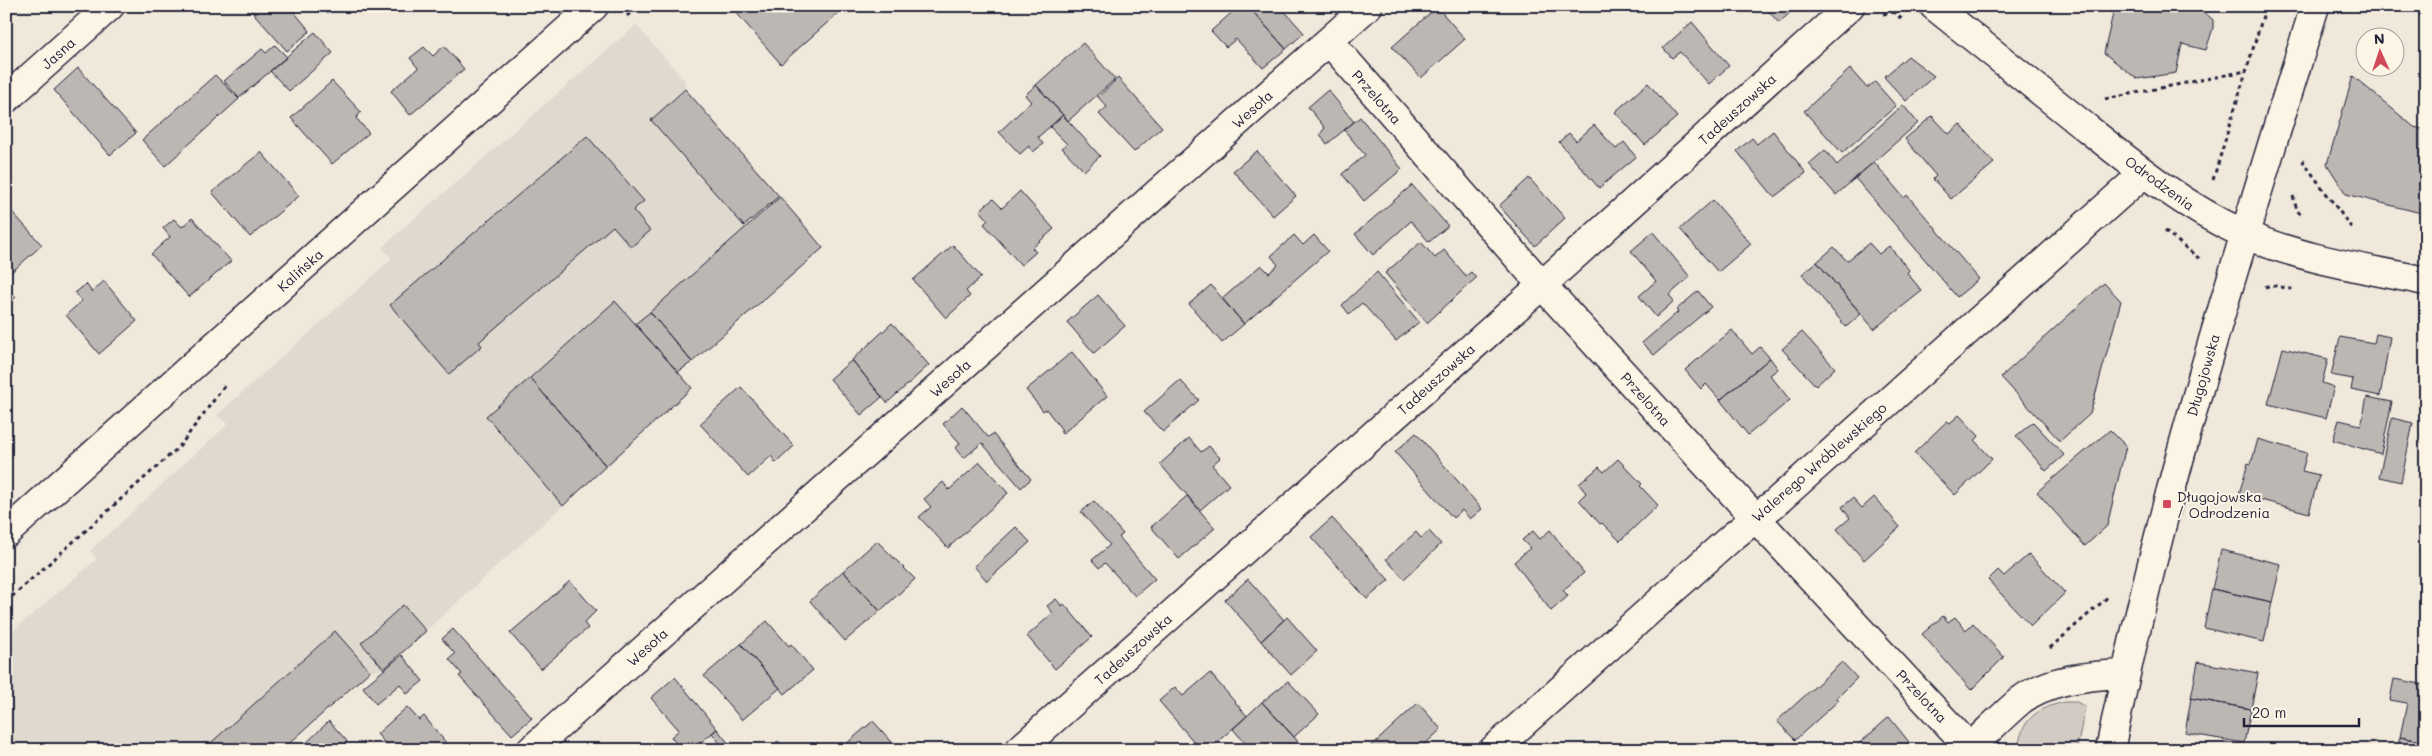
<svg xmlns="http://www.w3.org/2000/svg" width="2432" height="756" viewBox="0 0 2432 756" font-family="Mali,sans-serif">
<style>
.built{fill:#e0d9cf}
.green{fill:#d1cbc3;stroke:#7a767f}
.building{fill:#bcb7b3;stroke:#22223b}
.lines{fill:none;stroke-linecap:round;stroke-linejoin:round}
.street-casing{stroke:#22223b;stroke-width:31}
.path{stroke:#22223b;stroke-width:3;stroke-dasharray:4 4;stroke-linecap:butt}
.street{stroke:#fcf5e5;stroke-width:28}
.poi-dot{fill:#d1495b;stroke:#fcf5e5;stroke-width:2}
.labels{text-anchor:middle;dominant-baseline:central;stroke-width:4;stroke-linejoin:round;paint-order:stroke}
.street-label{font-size:14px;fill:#22223b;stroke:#fcf5e5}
.poi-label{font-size:14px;fill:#22223b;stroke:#fcf5e5;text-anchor:start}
</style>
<rect width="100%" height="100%" fill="#efe8db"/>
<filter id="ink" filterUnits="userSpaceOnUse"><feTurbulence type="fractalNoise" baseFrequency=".02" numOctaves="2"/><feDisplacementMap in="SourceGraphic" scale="10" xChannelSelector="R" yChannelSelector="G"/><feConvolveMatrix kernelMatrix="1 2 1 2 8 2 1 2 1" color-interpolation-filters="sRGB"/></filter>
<g filter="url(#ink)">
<path class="built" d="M 636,25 L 685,81 L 685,89 L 823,248 L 678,372 L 692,388 L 384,669 L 370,671 L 282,750 L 6,750 L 6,637 L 97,559 L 90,551 L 228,424 L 217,415 L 392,259 L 382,247 Z"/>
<path class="green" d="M 2065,702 L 2077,702 L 2085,707 L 2077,750 L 2018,750 C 2021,719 2037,708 2065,702 Z"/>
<path class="building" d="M 247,6 L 289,6 L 310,31 L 287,51 Z
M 736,6 L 846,6 L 781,64 L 733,9 Z
M 1239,6 L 1248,6 L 1286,49 L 1263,68 L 1236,39 L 1226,47 L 1211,31 Z
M 1248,6 L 1280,6 L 1304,33 L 1286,49 Z
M 1764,6 L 1797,6 L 1779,23 Z
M 2118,6 L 2184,6 L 2202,10 L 2213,20 L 2213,28 L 2206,50 L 2182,44 L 2176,73 L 2137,79 L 2104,53 L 2114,9 Z
M 1437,7 L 1465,39 L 1421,78 L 1392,47 Z
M 1692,22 L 1729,66 L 1709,84 L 1680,52 L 1672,58 L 1663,48 Z
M 315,32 L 333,53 L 289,91 L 270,71 Z
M 1083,43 L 1115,79 L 1068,121 L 1036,85 Z
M 275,45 L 287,57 L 239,98 L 224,81 L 262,49 L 266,53 Z
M 444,46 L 464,69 L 410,115 L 391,91 L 418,68 L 410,58 L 424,47 L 433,56 Z
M 1908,56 L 1934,76 L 1906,101 L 1884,77 Z
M 78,68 L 136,133 L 110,155 L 54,90 Z
M 1850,69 L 1867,88 L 1875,82 L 1896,106 L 1842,153 L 1804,111 Z
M 215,75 L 239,99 L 165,166 L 142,140 Z
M 2353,76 L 2414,127 L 2426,130 L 2425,214 L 2346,194 L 2327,164 Z
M 1118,78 L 1162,127 L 1134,152 L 1099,114 L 1107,107 L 1098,97 Z
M 332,81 L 361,112 L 356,118 L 369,133 L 332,164 L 291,118 Z
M 1648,83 L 1677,117 L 1645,145 L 1615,112 Z
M 1036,85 L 1063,115 L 1038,137 L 1043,144 L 1033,152 L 1029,146 L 1020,154 L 999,132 L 1031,102 L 1025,95 Z
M 685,89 L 779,196 L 744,226 L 651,120 Z
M 1328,90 L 1354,122 L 1327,144 L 1320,134 L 1325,128 L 1308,107 Z
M 1903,105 L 1918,123 L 1836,195 L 1809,164 L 1825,150 L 1837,165 Z
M 1063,115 L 1100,156 L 1084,171 L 1062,148 L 1067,144 L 1050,127 Z
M 1932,116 L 1949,134 L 1960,124 L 1994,163 L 1951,199 L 1933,179 L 1936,176 L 1905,139 Z
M 1360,117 L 1402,169 L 1364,201 L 1342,174 L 1365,155 L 1344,130 Z
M 1594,125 L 1616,149 L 1624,142 L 1636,157 L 1599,188 L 1559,142 L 1569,133 L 1576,141 Z
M 1773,131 L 1806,173 L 1774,197 L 1737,151 L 1752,138 L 1757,144 Z
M 587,136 L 644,201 L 633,210 L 650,231 L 631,247 L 613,226 L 479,342 L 482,346 L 449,374 L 390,305 Z
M 1257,151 L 1296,196 L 1273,216 L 1233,171 Z
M 261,152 L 299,196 L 250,237 L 212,192 Z
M 1874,162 L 1904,198 L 1907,195 L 1979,279 L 1957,297 L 1855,178 Z
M 1529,178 L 1565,218 L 1535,246 L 1499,206 Z
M 1412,185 L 1448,226 L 1429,242 L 1411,221 L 1373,255 L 1355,234 Z
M 1020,191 L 1054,229 L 1032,248 L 1036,252 L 1021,265 L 984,224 L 988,220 L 980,210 L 993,199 L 1002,208 Z
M 780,197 L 823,248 L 692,362 L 650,312 Z
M 1713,200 L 1751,244 L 1718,272 L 1680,229 Z
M 6,205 L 42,245 L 6,277 Z
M 192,218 L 231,261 L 189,297 L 151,254 L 170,237 L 163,228 L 174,219 L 182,227 Z
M 1653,232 L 1690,277 L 1669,295 L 1674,301 L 1656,317 L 1639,296 L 1656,281 L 1631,251 Z
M 1294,235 L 1303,245 L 1314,235 L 1328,251 L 1244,324 L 1222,299 L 1261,265 L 1269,273 L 1278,265 L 1271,256 Z
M 1421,242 L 1435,258 L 1444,250 L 1466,276 L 1471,272 L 1476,278 L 1427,323 L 1385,273 Z
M 1869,243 L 1879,254 L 1889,246 L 1909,270 L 1907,273 L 1922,291 L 1874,329 L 1817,262 L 1834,247 L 1847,261 Z
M 953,245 L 981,277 L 966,291 L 970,296 L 946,318 L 913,280 Z
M 1817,262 L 1861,314 L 1846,327 L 1802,274 Z
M 1377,272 L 1419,322 L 1396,341 L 1362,303 L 1349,314 L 1342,305 Z
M 104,281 L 137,321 L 99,354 L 66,315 L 82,301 L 75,293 L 86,284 L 92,292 Z
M 2104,283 L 2121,301 L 2090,414 L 2060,441 L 2001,377 Z
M 1211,285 L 1244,324 L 1222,343 L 1189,304 Z
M 6,286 L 16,297 L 6,306 Z
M 1698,291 L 1711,307 L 1654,355 L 1642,343 L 1678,312 L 1676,310 Z
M 1098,295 L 1125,326 L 1094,353 L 1067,322 Z
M 615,301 L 692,388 L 606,466 L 530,378 Z
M 650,312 L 692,362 L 678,372 L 635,324 Z
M 892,323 L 929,365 L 887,403 L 852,360 Z
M 1732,330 L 1752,354 L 1760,347 L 1770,358 L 1720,400 L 1706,384 L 1701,389 L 1685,370 Z
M 1802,332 L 1835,368 L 1816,386 L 1782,349 Z
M 2376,334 L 2390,337 L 2380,396 L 2351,390 L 2353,379 L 2331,375 L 2340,337 L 2374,343 Z
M 2283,348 L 2328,359 L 2322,383 L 2334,387 L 2326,418 L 2268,404 Z
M 1072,352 L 1107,396 L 1062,434 L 1060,431 L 1062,430 L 1046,409 L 1043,411 L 1026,390 Z
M 1770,358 L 1778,369 L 1770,375 L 1790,400 L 1748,435 L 1720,400 Z
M 852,360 L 882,397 L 861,415 L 830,379 Z
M 530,378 L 606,466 L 563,506 L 486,416 Z
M 1180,380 L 1199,400 L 1163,432 L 1144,412 Z
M 741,387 L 794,446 L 776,463 L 771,456 L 748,477 L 700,424 Z
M 2367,397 L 2392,402 L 2381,454 L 2333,440 L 2339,420 L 2361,425 Z
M 962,406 L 988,437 L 993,434 L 1031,479 L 1021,488 L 982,443 L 964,458 L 956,448 L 960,443 L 943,424 Z
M 1959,415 L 1979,436 L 1975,441 L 1992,459 L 1955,495 L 1914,453 L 1947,421 L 1950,423 Z
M 2392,418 L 2413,423 L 2401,482 L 2379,477 Z
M 2033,422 L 2064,455 L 2046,471 L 2016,436 Z
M 2110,430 L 2126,446 L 2107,526 L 2085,546 L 2037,492 Z
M 1416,433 L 1482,509 L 1470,519 L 1462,510 L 1453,518 L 1395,452 Z
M 1189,438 L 1201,452 L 1209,446 L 1220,458 L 1212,465 L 1229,485 L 1200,510 L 1160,464 Z
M 2258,439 L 2307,453 L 2302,471 L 2319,475 L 2309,513 L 2239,494 L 2248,463 L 2251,464 Z
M 1618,459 L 1642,484 L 1640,486 L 1658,505 L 1620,541 L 1602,523 L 1600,524 L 1579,500 L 1586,493 L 1579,484 L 1599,467 L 1604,472 Z
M 980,462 L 1008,493 L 948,548 L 919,517 L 931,507 L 924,499 L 943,482 L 949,490 Z
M 1187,496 L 1215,528 L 1179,559 L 1151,527 Z
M 1874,497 L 1900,527 L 1864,560 L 1837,529 L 1850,518 L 1842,507 L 1853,498 L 1862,508 Z
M 1094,501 L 1123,534 L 1119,537 L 1155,579 L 1135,596 L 1105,563 L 1099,568 L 1092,560 L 1110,545 L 1081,512 Z
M 1332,518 L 1389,580 L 1367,599 L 1311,537 Z
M 1016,527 L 1030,542 L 987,581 L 974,566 Z
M 1550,530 L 1584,573 L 1563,590 L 1568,596 L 1551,611 L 1514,562 L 1530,548 L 1522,540 L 1533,531 L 1540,539 Z
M 1429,531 L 1441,544 L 1404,579 L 1386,559 L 1416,532 L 1421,538 Z
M 877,541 L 915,579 L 880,611 L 843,571 Z
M 2221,550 L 2281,564 L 2272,602 L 2212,589 Z
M 2029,554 L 2065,593 L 2031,626 L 1988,580 L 1998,570 L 2004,576 Z
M 843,571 L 880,611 L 845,641 L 810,601 Z
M 1248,579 L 1284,620 L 1261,641 L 1225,600 Z
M 570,581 L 596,611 L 584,623 L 588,628 L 541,669 L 510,633 Z
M 2212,589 L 2272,602 L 2264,642 L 2204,628 Z
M 1056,599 L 1062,606 L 1064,604 L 1092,637 L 1055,669 L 1027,636 L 1053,613 L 1047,606 Z
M 403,605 L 426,631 L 384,669 L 361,643 Z
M 1943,616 L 1948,622 L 1955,617 L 1966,630 L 1973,623 L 2004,657 L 1971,690 L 1922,634 Z
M 1287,617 L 1317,651 L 1291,675 L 1261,641 Z
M 767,621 L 789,646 L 791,644 L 813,670 L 785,694 L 741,644 Z
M 453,629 L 532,718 L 512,735 L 459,676 L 462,674 L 449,659 L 455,654 L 442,639 Z
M 335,631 L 370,671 L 282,750 L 203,750 Z
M 741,644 L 780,688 L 742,720 L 704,676 Z
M 402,655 L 423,681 L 407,694 L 400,684 L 376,704 L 363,687 Z
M 1842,662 L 1857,678 L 1837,698 L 1839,700 L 1795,740 L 1777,721 Z
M 2198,662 L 2258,673 L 2251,709 L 2191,698 Z
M 1210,673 L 1247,716 L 1208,750 L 1201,750 L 1159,701 L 1175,687 L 1183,696 Z
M 675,677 L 717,729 L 692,750 L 682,750 L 671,737 L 679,730 L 651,698 Z
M 2394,679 L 2426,685 L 2426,742 L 2400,737 L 2407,703 L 2390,700 Z
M 1288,681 L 1319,714 L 1294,737 L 1262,702 Z
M 2191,698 L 2251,709 L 2244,743 L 2185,733 Z
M 1262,702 L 1294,737 L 1305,750 L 1251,750 L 1233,729 Z
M 1418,703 L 1441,729 L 1419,750 L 1367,750 Z
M 407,707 L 419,720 L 424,716 L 452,750 L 391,750 L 377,734 Z
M 1889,717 L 1909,742 L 1900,750 L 1852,750 Z
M 329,721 L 347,741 L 338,750 L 299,750 Z
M 873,721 L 899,750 L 851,750 L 846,744 Z
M 717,729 L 734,750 L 725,750 L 712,733 Z
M 2400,737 L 2426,742 L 2426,750 L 2397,750 Z
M 1157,740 L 1166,750 L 1146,750 Z
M 778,741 L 786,750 L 767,750 Z
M 846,744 L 851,750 L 839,750 Z
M 2291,746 L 2309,750 L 2291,750 Z"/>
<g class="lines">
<g class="street-casing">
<path id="street" d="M 1934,6 C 1984,46 2033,85 2083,125 C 2133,165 2183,206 2242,233 C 2296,258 2367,269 2426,281
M 1329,41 L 1542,285 L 1737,498 L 1972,750
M 6,99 L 110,6
M 6,533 L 594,6
M 531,750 L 1368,6
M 1019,750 L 1542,285 L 1850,6
M 1493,750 L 1732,537 L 1775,503 L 2144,173
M 1967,750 C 1985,734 2002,716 2021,700 C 2048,679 2092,675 2125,674
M 2110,750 C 2160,497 2239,252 2315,6"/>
</g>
<path class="path" d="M 1886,6 L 1903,20
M 1883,14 L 1893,12
M 627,16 L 637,6
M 2105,99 L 2246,71
M 2302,160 L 2353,230
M 2213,180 L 2266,6
M 2293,196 L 2297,210 L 2302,217
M 2165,231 L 2201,260
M 2265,287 L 2271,285 L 2296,290
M 6,602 L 179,447 L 225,385
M 2050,648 L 2109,596"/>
<use href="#street" class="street"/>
</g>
</g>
<rect class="poi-dot" x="2162" y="499" width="10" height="10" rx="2.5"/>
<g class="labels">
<g class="street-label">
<text transform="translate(58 53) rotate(-42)">Jasna</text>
<text transform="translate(1377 97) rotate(49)">Przelotna</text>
<text transform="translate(1252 109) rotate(-42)">Wesoła</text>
<text transform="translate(1737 109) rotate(-42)">Tadeuszowska</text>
<text transform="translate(2160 183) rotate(36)">Odrodzenia</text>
<text transform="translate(300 270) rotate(-42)">Kalińska</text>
<text transform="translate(2203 375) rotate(-74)">Długojowska</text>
<text transform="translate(950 378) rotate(-42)">Wesoła</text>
<text transform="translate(1436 379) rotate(-42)">Tadeuszowska</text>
<text transform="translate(1646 399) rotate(48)">Przelotna</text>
<text transform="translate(1819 462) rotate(-41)">Walerego Wróblewskiego</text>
<text transform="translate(647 647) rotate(-42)">Wesoła</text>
<text transform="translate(1133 649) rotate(-42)">Tadeuszowska</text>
<text transform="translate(1922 696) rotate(47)">Przelotna</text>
</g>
<g class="poi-label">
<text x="2177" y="496">Długojowska<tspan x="2177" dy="16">/ Odrodzenia</tspan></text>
</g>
</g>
<rect width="2432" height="756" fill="none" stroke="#fcf5e5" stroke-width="25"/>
<rect x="12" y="12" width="2407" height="731" fill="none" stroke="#22223b" stroke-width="2" filter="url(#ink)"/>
<g transform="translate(2380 52) rotate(357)"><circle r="24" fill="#fcf5e5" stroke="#a5a1a1"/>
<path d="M0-4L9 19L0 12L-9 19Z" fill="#d1495b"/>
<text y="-8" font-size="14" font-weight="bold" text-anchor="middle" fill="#22223b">N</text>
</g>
<path d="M2244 718v8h115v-8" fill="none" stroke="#22223b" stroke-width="2.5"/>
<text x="2252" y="718" font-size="15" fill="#22223b" stroke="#fcf5e5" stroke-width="4" paint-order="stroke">20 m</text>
</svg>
